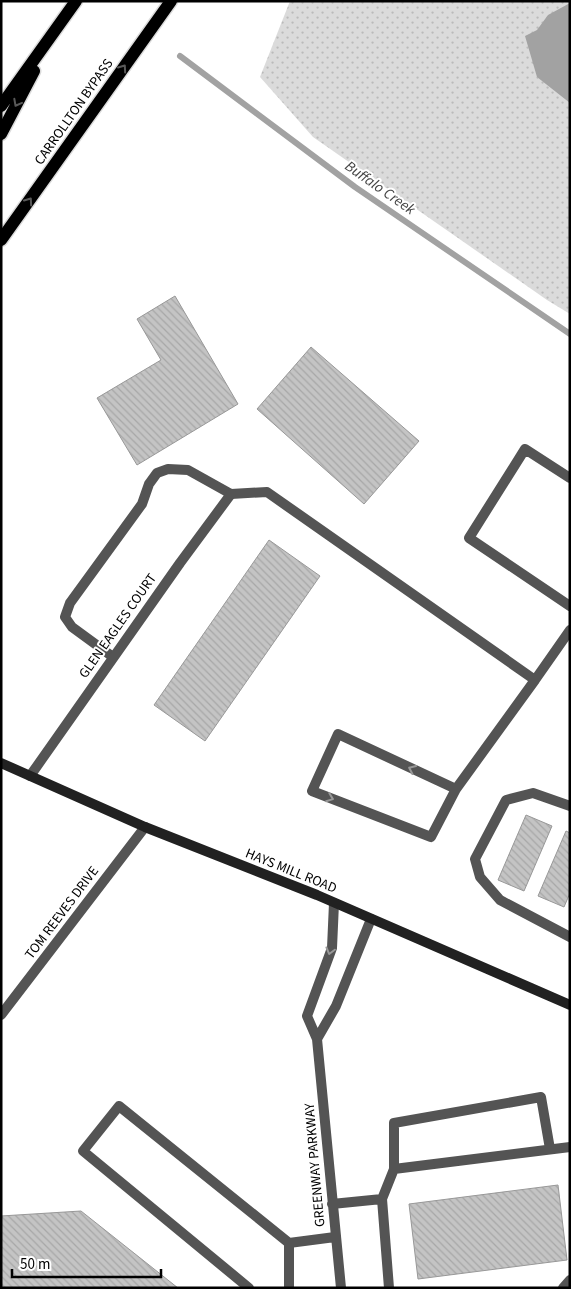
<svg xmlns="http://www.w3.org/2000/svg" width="571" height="1289" viewBox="0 0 571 1289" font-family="'Source Sans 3',sans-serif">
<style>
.grass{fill:url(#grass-dots)}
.water{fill:#a2a2a2}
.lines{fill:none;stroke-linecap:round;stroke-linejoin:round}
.stream{stroke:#a2a2a2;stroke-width:6}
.building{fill:url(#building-back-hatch);stroke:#989898}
.primary-casing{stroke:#dbdbdb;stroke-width:15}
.lane{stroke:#545454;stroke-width:10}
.street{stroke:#545454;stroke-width:10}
.secondary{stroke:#212121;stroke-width:10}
.primary{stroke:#000;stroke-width:12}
.oneway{stroke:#595959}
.oneway2{stroke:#989898}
.labels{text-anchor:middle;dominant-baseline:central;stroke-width:4;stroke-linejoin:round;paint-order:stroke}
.street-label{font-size:14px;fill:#000;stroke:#fff}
.water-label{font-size:15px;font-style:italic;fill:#434343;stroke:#fff}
</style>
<defs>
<pattern id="grass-dots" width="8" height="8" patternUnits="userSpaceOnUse" patternTransform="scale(1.25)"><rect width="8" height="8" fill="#dbdbdb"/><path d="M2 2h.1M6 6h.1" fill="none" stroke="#bababa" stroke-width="1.8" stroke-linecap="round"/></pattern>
<pattern id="building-back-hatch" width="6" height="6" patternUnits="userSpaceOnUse" patternTransform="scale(1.25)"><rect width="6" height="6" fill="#c4c4c4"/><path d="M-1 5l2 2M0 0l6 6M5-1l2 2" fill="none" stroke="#a7a7a7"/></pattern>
</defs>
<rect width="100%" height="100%" fill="#fff"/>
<path class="grass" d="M 290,1 L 570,1 L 570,314 L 547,300 L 313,137 L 260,77 Z"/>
<path class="water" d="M 570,3 L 570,103 L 537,77 L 525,36 L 537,30 L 548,15 Z"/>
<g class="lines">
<path class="stream" d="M 180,56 L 355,187 L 570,334"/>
</g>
<path class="building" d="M 175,296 L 238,404 L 137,465 L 97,398 L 161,360 L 137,319 Z
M 311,347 L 419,441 L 364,504 L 257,409 Z
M 269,540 L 320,576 L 205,741 L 154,705 Z
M 526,815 L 552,826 L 524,891 L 498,880 Z
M 566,831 L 570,833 L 570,893 L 564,907 L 538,896 Z
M 558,1185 L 567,1260 L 418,1279 L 409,1204 Z
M 81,1211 L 178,1288 L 1,1288 L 1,1216 Z"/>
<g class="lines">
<g class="primary-casing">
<path id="primary" d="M 1,106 L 76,1
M 1,134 L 34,71
M 1,240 L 171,1"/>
</g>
<path class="lane" d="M 570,478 L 525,449 L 469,538 L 570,606
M 113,657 L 72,627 L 65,617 L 70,603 L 142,504 L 149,484 L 157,473 L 168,469 L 188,470 L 231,494 L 267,492 L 535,680 L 570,630
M 456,789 L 338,734 L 312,791 L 431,837 L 456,789 L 535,680
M 570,806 L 533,793 L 506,800 L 475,859 L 480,877 L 500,900 L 570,937
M 334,903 L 332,948 L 307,1016 L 317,1039 L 336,1006 L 371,919
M 317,1039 L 341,1288
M 550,1149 L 541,1097 L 394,1123 L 394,1169 L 570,1147
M 382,1199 L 394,1169
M 332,1204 L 382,1199 L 389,1288
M 289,1243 L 289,1288
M 249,1288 L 83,1151 L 119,1106 L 289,1243 L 335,1237
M 563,1288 L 570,1280"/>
<path class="street" d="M 30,776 L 180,563 L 231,494
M 1,1015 L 145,827"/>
<path class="secondary" d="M 1,763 L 145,827 L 317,895 L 570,1005"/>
<use href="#primary" class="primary"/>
</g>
<defs><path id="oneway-chevron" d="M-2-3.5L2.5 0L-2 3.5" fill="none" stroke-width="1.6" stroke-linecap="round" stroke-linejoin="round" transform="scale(1.25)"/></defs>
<g class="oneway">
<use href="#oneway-chevron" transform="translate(123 68) rotate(-55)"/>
<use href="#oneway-chevron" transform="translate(17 103) rotate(118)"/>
<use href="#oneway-chevron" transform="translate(29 201) rotate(-55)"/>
</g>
<g class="oneway2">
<use href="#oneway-chevron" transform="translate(412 769) rotate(-155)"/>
<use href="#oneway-chevron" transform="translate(330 798) rotate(21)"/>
<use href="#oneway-chevron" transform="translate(330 951) rotate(105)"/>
</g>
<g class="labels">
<g class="street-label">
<text transform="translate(74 112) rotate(-55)">CARROLLTON BYPASS</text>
<text transform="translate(118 626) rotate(-55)">GLEN EAGLES COURT</text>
<text transform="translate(291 871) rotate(22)">HAYS MILL ROAD</text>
<text transform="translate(62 913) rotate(-53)">TOM REEVES DRIVE</text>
<text transform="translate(315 1165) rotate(-95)">GREENWAY PARKWAY</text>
</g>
<g class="water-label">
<text transform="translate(380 188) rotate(35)">Buffalo Creek</text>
</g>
</g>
<rect width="571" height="1289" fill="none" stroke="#000000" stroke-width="5"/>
<path d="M12 1269v8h149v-8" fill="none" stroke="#000000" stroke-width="2.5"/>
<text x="20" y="1269" font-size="15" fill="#000000" stroke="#ffffff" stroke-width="4" paint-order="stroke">50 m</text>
</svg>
